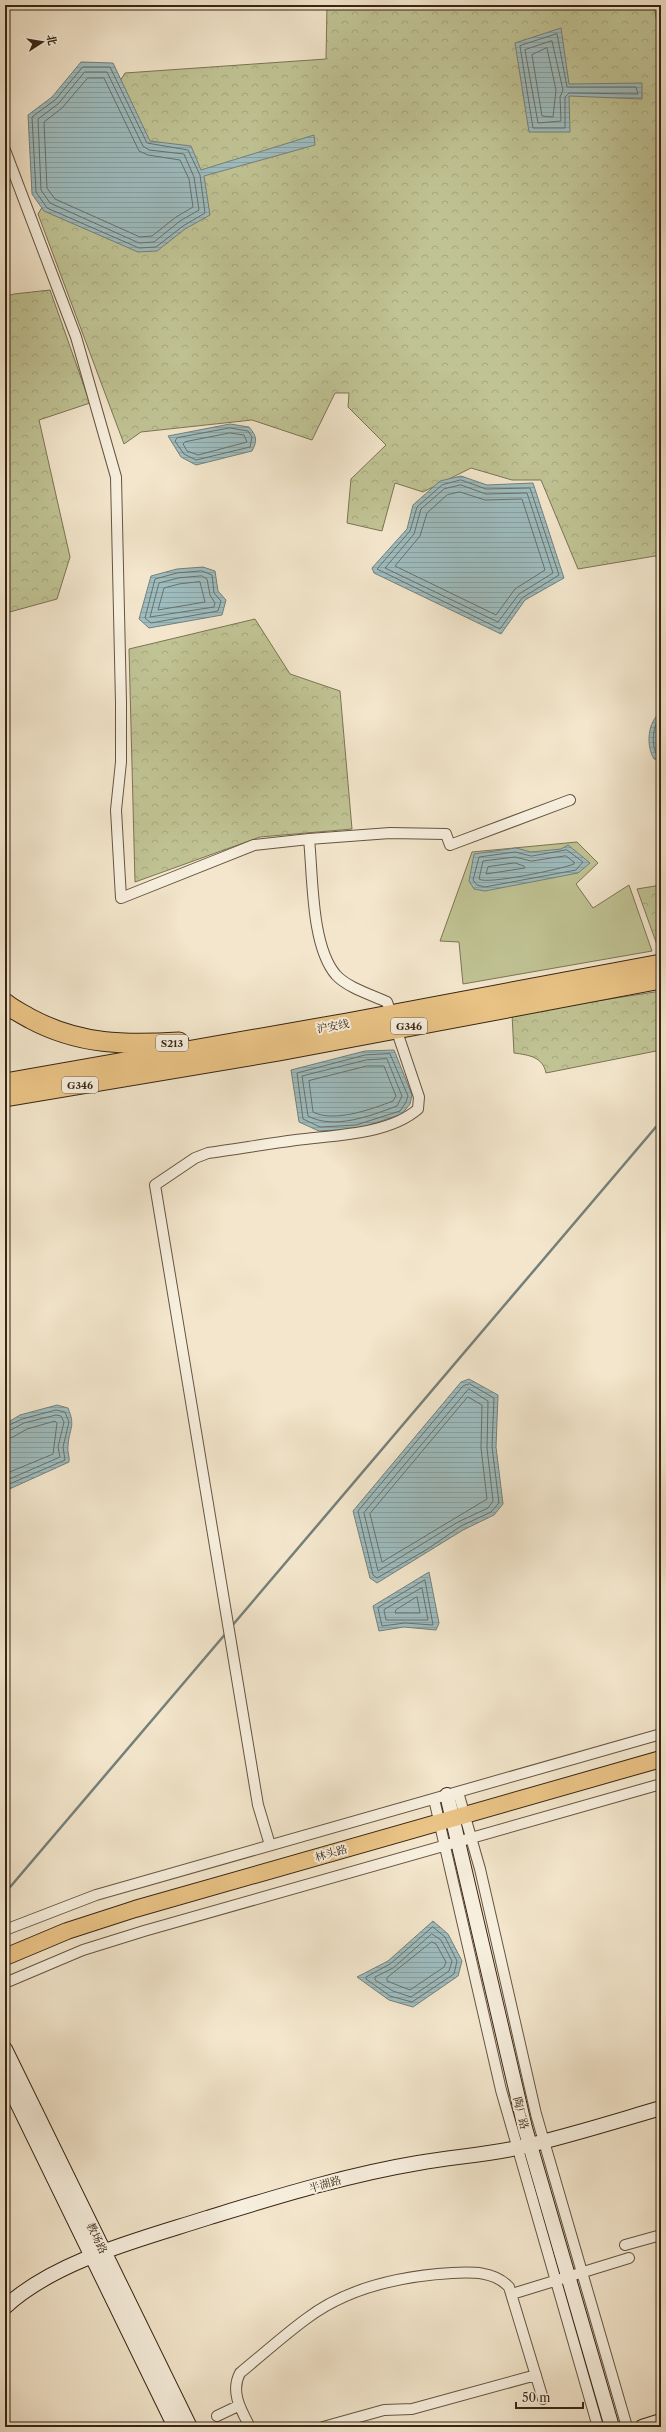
<svg xmlns="http://www.w3.org/2000/svg" width="666" height="2432" viewBox="0 0 666 2432" font-family="'Libre Caslon Text','Noto Serif SC',serif">
<style>
.green{fill:#c0c394;stroke:#7c7454}
.forest{fill:url(#forest-crowns);stroke:#7c7454}
.water{fill:url(#water-rules);stroke:#75807b}
.lines{fill:none;stroke-linecap:round;stroke-linejoin:round}
.shore{stroke:#6a716a;stroke-width:1}
.stream{stroke:#75807b;stroke-width:2.5}
.street-casing{stroke:#665541;stroke-width:12}
.secondary-casing{stroke:#372513;stroke-width:16}
.primary-casing{stroke:#372513;stroke-width:18}
.highway-casing{stroke:#372513;stroke-width:21}
.street{stroke:#f7efde;stroke-width:10}
.secondary{stroke:#f7efde;stroke-width:14}
.primary{stroke:#eac386;stroke-width:16}
.highway{stroke:#eac386;stroke-width:19}
.labels{text-anchor:middle;dominant-baseline:central;stroke-width:4;stroke-linejoin:round;paint-order:stroke}
.shield{fill:#f7efde;stroke:#716250;stroke-width:1}
.shield-label{font-size:10px;font-weight:bold;fill:#372513}
.street-label{font-size:11px;fill:#372513;stroke:#f7efde}
</style>
<defs>
<pattern id="forest-crowns" width="20" height="18" patternUnits="userSpaceOnUse"><rect width="20" height="18" fill="#c0c394"/><path d="M2 6a3 3 0 1 1 6 0M12 15a3 3 0 1 1 6 0" fill="none" stroke="#a6a77f"/></pattern>
<pattern id="water-rules" width="6" height="5" patternUnits="userSpaceOnUse"><rect width="6" height="5" fill="#9ebdc0"/><path d="M0 2.5h6" fill="none" stroke="#89a2a4"/></pattern>
</defs>
<rect width="100%" height="100%" fill="#f3e6cc"/>
<filter id="stains"><feTurbulence type="fractalNoise" baseFrequency=".005" numOctaves="4"/><feColorMatrix values="0 0 0 0 .2 0 0 0 0 .09 0 0 0 0 .02 0 0 0 .5 -.17"/></filter>
<radialGradient id="worn" r=".72"><stop offset=".6" stop-color="#630" stop-opacity="0"/><stop offset="1" stop-color="#630" stop-opacity=".3"/></radialGradient>
<path class="green" d="M 577,842 L 598,863 L 576,884 L 593,908 L 629,885 L 652,951 L 463,984 L 459,942 L 440,941 L 472,852 Z"/>
<path class="forest" d="M 327,5 L 654,5 L 661,47 L 661,555 L 578,569 L 541,480 L 512,480 L 471,468 L 423,492 L 395,483 L 382,531 L 347,523 L 351,479 L 386,445 L 348,407 L 349,393 L 335,393 L 312,440 L 252,420 L 141,432 L 124,444 L 38,214 L 125,73 L 326,59 Z
M 50,290 L 90,403 L 39,420 L 70,557 L 57,599 L 6,613 L 5,297 L 14,294 Z
M 255,619 L 290,674 L 340,691 L 352,829 L 260,837 L 135,882 L 129,649 Z
M 661,885 L 661,956 L 637,889 Z
M 661,991 L 661,1050 L 546,1073 C 543,1057 529,1055 514,1053 L 512,1014 Z"/>
<path class="water" d="M 561,28 L 569,84 L 642,83 L 642,99 L 569,96 L 570,132 L 529,132 L 515,43 Z
M 81,62 L 113,63 L 150,141 L 191,146 L 201,170 L 314,135 L 315,145 L 204,176 L 210,215 L 185,229 L 157,251 L 138,252 L 44,211 L 32,194 L 28,115 L 52,97 Z
M 230,424 L 249,427 C 256,435 258,440 252,451 L 196,465 L 181,457 L 168,436 Z
M 461,476 L 487,485 L 533,483 L 564,578 L 525,600 L 501,634 L 374,573 L 372,568 L 407,529 L 413,505 L 440,481 Z
M 203,567 L 215,571 L 218,591 L 226,600 L 222,615 L 149,628 L 139,619 L 151,576 L 177,569 Z
M 661,712 L 661,760 L 654,759 C 646,746 647,722 661,712 Z
M 568,845 L 590,863 L 578,873 L 485,891 L 474,889 L 469,881 L 474,854 L 516,848 L 531,852 L 561,849 Z
M 394,1050 L 412,1095 L 410,1104 L 402,1114 L 357,1129 L 319,1131 L 299,1122 L 291,1070 L 365,1051 Z
M 469,1379 L 498,1395 L 496,1447 L 503,1504 L 494,1515 L 463,1530 L 377,1583 L 370,1578 L 353,1511 L 461,1382 Z
M 57,1405 L 68,1408 C 76,1427 69,1428 68,1446 C 67,1452 70,1456 69,1462 L 5,1491 L 5,1424 L 20,1415 Z
M 429,1572 L 439,1623 L 436,1630 L 404,1627 L 379,1631 L 373,1606 Z
M 433,1921 L 448,1934 L 462,1961 L 458,1976 L 413,2007 L 389,2000 L 357,1977 L 388,1961 Z"/>
<g class="lines">
<path class="shore" d="M 557,34 L 567,87 L 636,87 L 638,94 L 569,93 L 565,97 L 565,128 L 533,128 L 520,46 Z
M 552,41 L 563,90 L 560,97 L 561,121 L 538,123 L 525,50 Z
M 547,48 L 556,90 L 553,117 L 542,116 L 532,55 Z
M 83,67 L 110,67 L 147,143 L 188,150 L 200,175 L 205,213 L 183,226 L 156,247 L 139,248 L 47,208 L 36,192 L 32,117 L 55,100 Z
M 85,72 L 107,72 L 143,146 L 149,150 L 184,154 L 194,177 L 199,210 L 180,221 L 154,242 L 139,243 L 50,203 L 41,190 L 38,119 L 58,104 Z
M 88,78 L 104,78 L 139,151 L 148,155 L 180,160 L 189,179 L 193,207 L 176,217 L 152,236 L 140,237 L 55,199 L 47,188 L 44,122 L 62,108 Z
M 230,428 L 248,431 L 252,437 L 250,447 L 196,460 L 184,454 L 175,441 L 177,438 Z
M 230,433 L 244,435 L 247,442 L 198,455 L 187,451 L 183,444 L 185,442 Z
M 461,480 L 486,489 L 530,488 L 559,575 L 522,598 L 500,629 L 377,569 L 410,531 L 417,507 L 442,485 Z
M 461,485 L 486,494 L 527,493 L 553,573 L 519,594 L 498,622 L 385,568 L 414,534 L 421,509 L 444,489 Z
M 460,492 L 485,500 L 522,499 L 545,570 L 515,589 L 496,615 L 395,566 L 420,536 L 427,513 L 447,495 Z
M 202,571 L 212,575 L 214,593 L 221,601 L 218,611 L 151,623 L 145,618 L 155,579 L 177,573 Z
M 202,576 L 207,579 L 210,595 L 215,603 L 214,607 L 150,617 L 159,583 L 178,578 Z
M 200,582 L 205,602 L 158,610 L 164,588 L 179,584 Z
M 661,717 C 652,724 651,746 657,755 L 661,756
M 567,850 L 583,862 L 576,870 L 485,887 L 477,885 L 473,880 L 479,857 L 515,852 L 531,856 Z
M 566,856 L 574,862 L 574,864 C 562,869 486,885 479,879 L 483,861 L 515,857 L 531,861 Z
M 515,863 L 524,866 L 525,868 L 486,874 L 488,867 Z
M 390,1054 L 408,1096 L 406,1102 L 400,1111 L 356,1125 L 320,1127 L 303,1119 L 297,1073 L 365,1055 Z
M 387,1059 L 402,1096 L 397,1106 C 370,1116 334,1130 308,1116 L 302,1076 L 366,1060 Z
M 367,1066 L 384,1066 L 396,1096 L 393,1101 C 372,1109 334,1123 313,1112 L 309,1081 Z
M 470,1384 L 494,1398 L 492,1447 L 499,1503 L 491,1512 L 461,1526 L 426,1550 L 377,1578 L 373,1575 L 358,1511 L 463,1386 Z
M 469,1389 L 488,1401 L 487,1448 L 493,1501 L 488,1508 L 458,1522 L 378,1571 L 364,1513 Z
M 468,1397 L 482,1405 L 481,1448 L 487,1499 L 382,1562 L 370,1514 Z
M 5,1427 L 22,1419 L 56,1410 L 65,1412 L 69,1422 L 63,1447 L 65,1460 L 5,1486
M 5,1433 L 24,1423 L 56,1415 L 61,1416 L 64,1422 L 58,1447 L 60,1457 L 5,1481
M 5,1439 L 13,1437 L 27,1429 L 55,1421 L 57,1423 L 53,1454 L 5,1474
M 425,1580 L 433,1625 L 405,1623 L 382,1626 L 378,1608 Z
M 422,1588 L 428,1620 L 386,1620 L 384,1610 Z
M 417,1597 L 420,1613 L 395,1613 L 396,1610 Z
M 433,1927 L 445,1937 L 457,1961 L 454,1974 L 412,2002 L 390,1996 L 366,1979 L 366,1977 L 390,1964 Z
M 432,1934 L 441,1940 L 452,1961 L 449,1971 L 411,1997 L 393,1991 L 375,1980 L 375,1977 L 393,1968 Z
M 432,1942 L 436,1944 L 446,1962 L 444,1967 L 410,1990 L 387,1981 L 387,1978 Z"/>
<path class="stream" d="M 231,1627 L 661,1121
M 5,1893 L 227,1632"/>
<g class="street-casing">
<path id="street" d="M 5,150 L 76,337 L 116,477 L 121,703 L 121,762 L 116,810 L 121,898 L 254,845 L 309,839 C 313,877 311,946 336,975 C 348,988 372,995 387,1002 L 419,1097 L 418,1109 C 388,1135 334,1135 296,1140 C 266,1144 237,1149 208,1153 L 195,1158 L 155,1185 L 258,1805 L 270,1845
M 309,839 L 390,833 L 446,834 L 450,845 L 570,800
M 458,1792 L 480,1869 L 536,2114 L 627,2427
M 434,1799 L 501,2090 L 598,2427
M 5,1930 L 96,1895 L 661,1734
M 5,1983 L 83,1950 L 144,1931 L 661,1784
M 625,2245 L 661,2235
M 512,2294 L 629,2258
M 217,2416 L 238,2406
M 250,2427 C 241,2410 230,2392 240,2373 C 262,2355 283,2336 306,2319 C 348,2287 401,2276 452,2273 C 472,2272 494,2271 509,2287 L 543,2399
M 323,2427 L 384,2410 L 412,2409 L 536,2375"/>
</g>
<g class="secondary-casing">
<path id="secondary" d="M 447,1795 L 525,2128 L 612,2427
M 5,2049 L 190,2427
M 5,2078 L 175,2427
M 5,2307 C 56,2260 142,2239 207,2218 C 276,2197 346,2175 418,2163 C 451,2157 485,2155 517,2148 C 566,2137 613,2122 661,2108
M 642,2427 L 661,2421"/>
</g>
<g class="primary-casing">
<path id="primary" d="M 5,1957 L 67,1931 L 135,1909 L 661,1759"/>
</g>
<g class="highway-casing">
<path id="highway" d="M 5,1003 C 13,1010 23,1014 31,1019 C 80,1045 125,1045 179,1042
M 5,1083 L 347,1023 L 661,964
M 5,1097 L 279,1051 L 661,979"/>
</g>
<use href="#street" class="street"/>
<use href="#secondary" class="secondary"/>
<use href="#primary" class="primary"/>
<use href="#highway" class="highway"/>
</g>
<g class="labels">
<g class="shield">
<rect x="391" y="1018" width="36" height="16" rx="3"/>
<rect x="156" y="1035" width="32" height="16" rx="3"/>
<rect x="62" y="1077" width="36" height="16" rx="3"/>
</g>
<g class="shield-label">
<text x="409" y="1026">G346</text>
<text x="172" y="1043">S213</text>
<text x="80" y="1085">G346</text>
</g>
<g class="street-label">
<text transform="translate(333 1026) rotate(-10)">沪安线</text>
<text transform="translate(331 1853) rotate(-16)">林头路</text>
<text transform="translate(521 2113) rotate(76)">陶厂路</text>
<text transform="translate(325 2184) rotate(-16)">半湖路</text>
<text transform="translate(97 2238) rotate(64)">教场路</text>
</g>
</g>
<rect width="666" height="2432" fill="none" stroke="#f3e6cc" stroke-width="20"/>
<rect x="6" y="6" width="654" height="2420" fill="none" stroke="#372513" stroke-width="2"/>
<rect x="10" y="10" width="646" height="2412" fill="none" stroke="#372513"/>
<g transform="translate(42 42) rotate(78)" stroke="#f7efde" stroke-width="3" paint-order="stroke">
<path d="M0-3L7 15L0 10L-7 15Z" fill="#372513"/>
<text y="-6" font-size="11" font-weight="bold" text-anchor="middle" fill="#372513">北</text>
</g>
<path d="M516 2402v6h67v-6" fill="none" stroke="#372513" stroke-width="2"/>
<text x="522" y="2402" font-size="12" fill="#372513" stroke="#f7efde" stroke-width="3" paint-order="stroke">50 m</text>
<rect width="100%" height="100%" filter="url(#stains)"/>
<rect width="100%" height="100%" fill="url(#worn)"/>
</svg>
